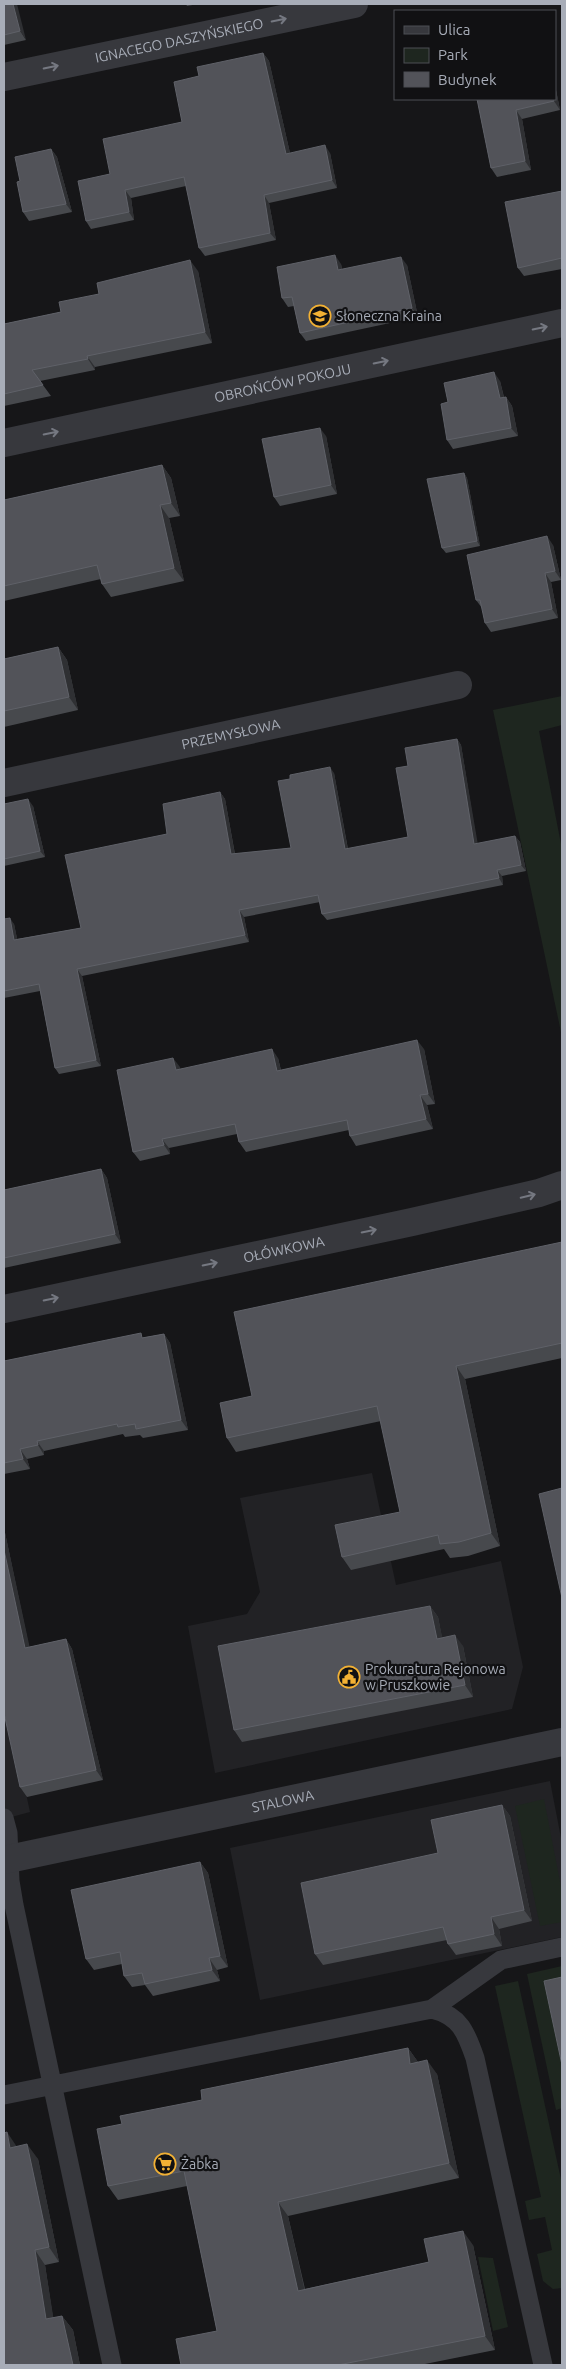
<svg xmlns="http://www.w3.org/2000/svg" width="566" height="2369" viewBox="0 0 566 2369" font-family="Ubuntu,sans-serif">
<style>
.built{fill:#222225}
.green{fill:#1e261f}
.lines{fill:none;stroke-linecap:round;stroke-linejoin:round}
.service{stroke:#37383d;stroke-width:19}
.minor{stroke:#37383d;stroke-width:28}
.wall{fill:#47494d}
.shaded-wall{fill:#2f3033}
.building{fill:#525359;stroke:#5f6168}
.oneway{stroke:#757881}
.labels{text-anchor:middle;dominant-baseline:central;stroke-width:4.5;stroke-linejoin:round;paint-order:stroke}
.street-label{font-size:14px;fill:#a8adb8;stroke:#111113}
.poi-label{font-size:14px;fill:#a8adb8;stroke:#111113;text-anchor:start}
</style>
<rect width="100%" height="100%" fill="#161618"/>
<path class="built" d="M 372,1473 L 396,1585 L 501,1561 L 523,1667 L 512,1709 L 215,1773 L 188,1626 L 247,1614 L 260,1592 L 240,1498 Z
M 4,1691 L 30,1812 L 4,1819 Z
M 550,1781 L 562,1843 L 562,1937 L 260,2000 L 230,1848 Z"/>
<path class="green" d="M 562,696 L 562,725 L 539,731 L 562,849 L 562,1037 L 493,710 Z
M 544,1799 L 562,1892 L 562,1922 L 540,1926 L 515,1806 Z
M 562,1966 L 562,2108 L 556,2110 L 527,1974 Z
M 518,1981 L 562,2184 L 562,2288 L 553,2289 L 543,2281 L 537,2254 L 552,2250 L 545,2217 L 529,2220 L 525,2201 L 541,2197 L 495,1986 Z
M 478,2257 L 493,2258 L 508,2327 L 493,2331 Z"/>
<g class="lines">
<path class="service" d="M 4,1818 L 8,1833 L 10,1881 L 14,1905 L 112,2365
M 432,2009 L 501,1960 L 562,1947
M 4,2095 L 432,2009 C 460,2016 466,2032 475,2058 L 543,2365"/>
<g class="minor">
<path id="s1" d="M 4,77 L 354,4"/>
<path id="s2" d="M 4,443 L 562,323"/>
<path id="s3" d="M 4,783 L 458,685"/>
<path id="s4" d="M 4,1309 L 412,1222 L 539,1193 L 562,1185"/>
<path id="s5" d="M 4,1860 L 562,1742"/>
</g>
</g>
<path class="wall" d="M 4,4 L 26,40 L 4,45 Z
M 186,4 L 198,4 L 187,6 Z
M 263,53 L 269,61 L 290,153 L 330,153 L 337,188 L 269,203 L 276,240 L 205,256 L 199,248 L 186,186 L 131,198 L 134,220 L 91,229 L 86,221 L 110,174 L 182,122 L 199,76 Z
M 555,85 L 560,110 L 522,119 L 531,170 L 497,177 L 491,168 L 477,99 L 555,99 Z
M 51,149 L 57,157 L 72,212 L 29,221 L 23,212 L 20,181 Z
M 562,191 L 562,269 L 524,276 L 518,268 Z
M 341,264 L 342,269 L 407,265 L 418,317 L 306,341 L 300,333 L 294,306 L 288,307 L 282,298 Z
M 198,271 L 212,343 L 95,367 L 95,370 L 40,381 L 51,396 L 4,406 L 4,324 L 61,312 L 99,294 Z
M 500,381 L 504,397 L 506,397 L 512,406 L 518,436 L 453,449 L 447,440 L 448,402 Z
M 326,436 L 337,494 L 280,506 L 274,497 Z
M 162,465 L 171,478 L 180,516 L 169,518 L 184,581 L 111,597 L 102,584 L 101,579 L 4,601 L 4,500 Z
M 464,473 L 467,478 L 480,546 L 446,553 L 442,548 Z
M 553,545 L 561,580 L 551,582 L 558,618 L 491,632 L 485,623 L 482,608 L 476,600 Z
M 58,647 L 67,660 L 78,710 L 4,727 L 4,659 Z
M 457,739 L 461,745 L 477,844 L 515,836 L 520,842 L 526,871 L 502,876 L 503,885 L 327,920 L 322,914 L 320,902 L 244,917 L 249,942 L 82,976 L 101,1066 L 59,1074 L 55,1068 L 40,991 L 4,998 L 4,919 L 14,924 L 17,939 L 81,928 L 167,834 L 220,792 L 225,799 L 235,854 L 291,848 L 334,773 L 348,849 L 408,837 L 408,766 Z
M 4,804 L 33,806 L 45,857 L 4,866 Z
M 424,1049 L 435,1104 L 427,1105 L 433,1129 L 356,1146 L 350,1136 L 349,1130 L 246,1152 L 239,1142 L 237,1134 L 169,1148 L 170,1154 L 140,1161 L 133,1152 L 180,1067 L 180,1069 L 278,1058 L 281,1070 Z
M 101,1169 L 107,1178 L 121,1243 L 4,1268 L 4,1190 Z
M 562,1242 L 562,1358 L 465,1379 L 500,1546 L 468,1556 L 450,1558 L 444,1549 L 351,1570 L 342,1557 L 400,1512 L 381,1421 L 236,1452 L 227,1438 L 252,1396 Z
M 164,1334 L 170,1343 L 188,1430 L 143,1438 L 140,1435 L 125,1437 L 123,1434 L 44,1451 L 44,1455 L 27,1459 L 30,1469 L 4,1474 L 4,1361 Z
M 4,1528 L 29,1647 L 66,1639 L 72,1649 L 103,1780 L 27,1797 L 20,1787 Z
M 430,1606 L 438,1617 L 442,1638 L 463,1646 L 473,1697 L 242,1742 L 234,1730 Z
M 502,1805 L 510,1816 L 532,1921 L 499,1929 L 502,1946 L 456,1955 L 448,1944 L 447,1940 L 323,1965 L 315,1954 L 438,1853 Z
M 200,1862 L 208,1873 L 228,1967 L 217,1970 L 220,1981 L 153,1996 L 145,1985 L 132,1987 L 124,1976 L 122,1964 L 94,1970 L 86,1959 Z
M 408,2048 L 418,2062 L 437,2074 L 459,2178 L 288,2216 L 305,2289 L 429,2262 L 473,2245 L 495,2350 L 420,2365 L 181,2365 L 217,2331 L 187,2186 L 118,2200 L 108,2186 L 122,2124 L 202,2100 Z
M 17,2146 L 38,2159 L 59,2262 L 45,2265 L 53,2318 L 62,2316 L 73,2330 L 80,2365 L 4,2365 Z"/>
<path class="shaded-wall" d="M 13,4 L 17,4 L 26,40 L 20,31 Z
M 263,53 L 269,61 L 292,162 L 286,154 Z
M 555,85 L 560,110 L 554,101 L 553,99 L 555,99 Z
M 516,110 L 522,119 L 531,170 L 525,161 Z
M 325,145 L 330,153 L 337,188 L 332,180 Z
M 51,149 L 57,157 L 72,212 L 66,204 Z
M 125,190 L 131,198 L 134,220 L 129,212 Z
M 264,195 L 269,203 L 276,240 L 270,233 Z
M 335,255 L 341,264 L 344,279 L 338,270 Z
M 401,257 L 407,265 L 418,317 L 412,308 Z
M 190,260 L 198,271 L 212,343 L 205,332 Z
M 87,356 L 95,367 L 95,370 L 88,359 Z
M 494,372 L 500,381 L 506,407 L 500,398 Z
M 506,397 L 512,406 L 518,436 L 511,428 Z
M 320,428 L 326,436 L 337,494 L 331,485 Z
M 162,465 L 171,478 L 180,516 L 171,503 Z
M 464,473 L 467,478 L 480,546 L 477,541 Z
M 160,505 L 169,518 L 184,581 L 174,568 Z
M 547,536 L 553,545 L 561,580 L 555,571 Z
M 545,573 L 551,582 L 558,618 L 552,609 Z
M 58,647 L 67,660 L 78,710 L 69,697 Z
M 457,739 L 461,745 L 479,851 L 474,844 Z
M 330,767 L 334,773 L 349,856 L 345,849 Z
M 220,792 L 225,799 L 236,861 L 231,854 Z
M 28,799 L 33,806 L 45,857 L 40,851 Z
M 515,836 L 520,842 L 526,871 L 521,865 Z
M 497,870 L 502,876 L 503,885 L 499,878 Z
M 239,910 L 244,917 L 249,942 L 245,935 Z
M 10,918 L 14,924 L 19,947 L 14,940 Z
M 77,969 L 82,976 L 101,1066 L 96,1060 Z
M 417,1040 L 424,1049 L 435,1104 L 428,1094 Z
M 272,1049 L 278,1058 L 283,1080 L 277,1071 Z
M 173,1058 L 180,1067 L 182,1079 L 176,1070 Z
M 420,1095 L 427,1105 L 433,1129 L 426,1119 Z
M 162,1139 L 169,1148 L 170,1154 L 164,1145 Z
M 101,1169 L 107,1178 L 121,1243 L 115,1234 Z
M 164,1334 L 170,1343 L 188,1430 L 181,1420 Z
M 456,1366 L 465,1379 L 500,1546 L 491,1533 Z
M 37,1441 L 44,1451 L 44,1455 L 38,1445 Z
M 20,1449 L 27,1459 L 30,1469 L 23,1459 Z
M 4,1528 L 32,1658 L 25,1648 L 4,1550 Z
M 430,1606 L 438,1617 L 445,1651 L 437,1639 Z
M 455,1635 L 463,1646 L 473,1697 L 465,1685 Z
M 66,1639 L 72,1649 L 103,1780 L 96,1770 Z
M 502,1805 L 510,1816 L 532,1921 L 524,1910 Z
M 200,1862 L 208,1873 L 228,1967 L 220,1956 Z
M 491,1917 L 499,1929 L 502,1946 L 494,1934 Z
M 209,1958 L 217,1970 L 220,1981 L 212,1970 Z
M 408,2048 L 418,2062 L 410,2064 Z
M 427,2060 L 437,2074 L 459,2178 L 449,2163 Z
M 7,2132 L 17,2147 L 10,2148 Z
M 27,2144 L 38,2159 L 59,2262 L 49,2247 Z
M 278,2202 L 288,2216 L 308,2305 L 298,2291 Z
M 463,2231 L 473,2245 L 495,2350 L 485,2336 Z
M 35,2250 L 45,2265 L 56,2334 L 46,2319 Z
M 62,2316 L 73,2330 L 80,2365 L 73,2365 Z"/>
<path class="building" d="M 4,4 L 13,4 L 20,31 L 4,35 Z
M 263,53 L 286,154 L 325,145 L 332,180 L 264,195 L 270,233 L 199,248 L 184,177 L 125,190 L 129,212 L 86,221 L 78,181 L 110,174 L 103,139 L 182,122 L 174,82 L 199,76 L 197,67 Z
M 477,99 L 553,99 L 554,101 L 516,110 L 525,161 L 491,168 Z
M 51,149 L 66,204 L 23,212 L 17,182 L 20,181 L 15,157 Z
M 562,191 L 562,258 L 518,268 L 505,202 Z
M 335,255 L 338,270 L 401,257 L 412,308 L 300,333 L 292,297 L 282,298 L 277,267 Z
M 190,260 L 205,332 L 87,356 L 88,359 L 32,370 L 43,385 L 4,394 L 4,324 L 61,312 L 59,302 L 99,294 L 97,283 Z
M 494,372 L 500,398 L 506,397 L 511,428 L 447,440 L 441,404 L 448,402 L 444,383 Z
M 320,428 L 331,485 L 274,497 L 262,439 Z
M 162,465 L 171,503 L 160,505 L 174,568 L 102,584 L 97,565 L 4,586 L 4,500 Z
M 464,473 L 477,541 L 442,548 L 427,479 Z
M 547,536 L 555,571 L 545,573 L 552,609 L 485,623 L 480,600 L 476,600 L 467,555 Z
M 58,647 L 69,697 L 4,711 L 4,659 Z
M 457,739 L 474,844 L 515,836 L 521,865 L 497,870 L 499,878 L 322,914 L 318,895 L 239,910 L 245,935 L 77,969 L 96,1060 L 55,1068 L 39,984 L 4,991 L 4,919 L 10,918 L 14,940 L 81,928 L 65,855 L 167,834 L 163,804 L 220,792 L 231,854 L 291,848 L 278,781 L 290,779 L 290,775 L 330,767 L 345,849 L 408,837 L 396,768 L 408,766 L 405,748 Z
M 28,799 L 40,851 L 4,859 L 4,804 Z
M 417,1040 L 428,1094 L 420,1095 L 426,1119 L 350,1136 L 347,1120 L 239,1142 L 235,1124 L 162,1139 L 164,1145 L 133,1152 L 117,1070 L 173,1058 L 176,1070 L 272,1049 L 277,1071 Z
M 101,1169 L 115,1234 L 4,1258 L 4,1190 Z
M 562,1242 L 562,1343 L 456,1366 L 491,1533 L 459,1542 L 440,1544 L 438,1535 L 342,1557 L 335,1525 L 400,1512 L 377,1406 L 227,1438 L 220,1403 L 252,1396 L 234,1312 Z
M 141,1333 L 142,1338 L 164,1334 L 181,1420 L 136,1429 L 135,1424 L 118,1427 L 117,1424 L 37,1441 L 38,1445 L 20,1449 L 23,1459 L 4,1463 L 4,1361 Z
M 562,1488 L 562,1598 L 539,1494 Z
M 4,1550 L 25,1648 L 66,1639 L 96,1770 L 20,1787 L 4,1713 Z
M 430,1606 L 437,1639 L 455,1635 L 465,1685 L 234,1730 L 218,1646 Z
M 502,1805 L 524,1910 L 491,1917 L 494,1934 L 448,1944 L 443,1927 L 315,1954 L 301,1883 L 438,1853 L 431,1820 Z
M 200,1862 L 220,1956 L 209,1958 L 212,1970 L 145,1984 L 142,1973 L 124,1976 L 120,1952 L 86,1959 L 71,1890 Z
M 562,1977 L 562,2065 L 544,1981 Z
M 408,2048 L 410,2064 L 427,2060 L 449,2163 L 278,2202 L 298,2291 L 429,2262 L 424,2239 L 463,2231 L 485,2336 L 338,2365 L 181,2365 L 176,2339 L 217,2331 L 184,2171 L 108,2186 L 97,2129 L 122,2124 L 120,2116 L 202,2100 L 201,2090 Z
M 7,2132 L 10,2148 L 27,2144 L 49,2247 L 35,2250 L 46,2319 L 62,2316 L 73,2365 L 4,2365 L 4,2133 Z"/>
<defs><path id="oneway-shaft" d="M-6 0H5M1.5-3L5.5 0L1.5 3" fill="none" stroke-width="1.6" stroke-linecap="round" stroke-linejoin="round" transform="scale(1.25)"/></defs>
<g class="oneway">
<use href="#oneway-shaft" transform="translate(279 20) rotate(-12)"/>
<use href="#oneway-shaft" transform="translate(51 67) rotate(-12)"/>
<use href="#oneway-shaft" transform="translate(540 328) rotate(-12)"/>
<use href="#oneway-shaft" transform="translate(381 362) rotate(-12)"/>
<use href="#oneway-shaft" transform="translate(51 433) rotate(-12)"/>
<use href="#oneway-shaft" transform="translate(528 1196) rotate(-13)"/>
<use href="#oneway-shaft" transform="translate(369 1231) rotate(-11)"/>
<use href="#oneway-shaft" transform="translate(210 1264) rotate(-12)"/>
<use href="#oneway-shaft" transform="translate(51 1299) rotate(-12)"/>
</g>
<defs>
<g id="school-ring" transform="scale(1.125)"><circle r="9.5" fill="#111113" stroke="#f2b134" stroke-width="1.5"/><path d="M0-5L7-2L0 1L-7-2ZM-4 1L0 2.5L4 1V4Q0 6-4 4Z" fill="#f2b134"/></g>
<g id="civic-ring" transform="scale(1.125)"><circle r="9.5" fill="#111113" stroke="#f2b134" stroke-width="1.5"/><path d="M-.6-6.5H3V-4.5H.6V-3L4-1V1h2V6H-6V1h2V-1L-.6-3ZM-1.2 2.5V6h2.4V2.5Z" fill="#f2b134"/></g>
<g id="supermarket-ring" transform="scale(1.125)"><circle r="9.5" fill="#111113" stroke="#f2b134" stroke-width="1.5"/><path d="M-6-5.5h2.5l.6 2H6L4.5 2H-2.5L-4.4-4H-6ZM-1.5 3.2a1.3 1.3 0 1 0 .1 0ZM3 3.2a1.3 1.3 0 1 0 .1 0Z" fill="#f2b134"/></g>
</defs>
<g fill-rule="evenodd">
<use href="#school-ring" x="320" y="316"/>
<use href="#civic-ring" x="349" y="1677"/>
<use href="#supermarket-ring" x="165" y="2164"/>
</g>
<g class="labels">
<g class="street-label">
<text stroke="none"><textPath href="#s1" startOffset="179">IGNACEGO DASZYŃSKIEGO</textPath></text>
<text stroke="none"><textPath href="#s2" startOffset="285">OBROŃCÓW POKOJU</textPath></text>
<text stroke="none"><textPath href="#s3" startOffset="232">PRZEMYSŁOWA</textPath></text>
<text stroke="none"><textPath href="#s4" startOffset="286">OŁÓWKOWA</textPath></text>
<text stroke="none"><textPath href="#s5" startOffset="285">STALOWA</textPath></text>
</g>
<g class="poi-label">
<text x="336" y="316">Słoneczna Kraina</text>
<text x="365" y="1669">Prokuratura Rejonowa<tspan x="365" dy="16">w Pruszkowie</tspan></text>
<text x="181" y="2164">Żabka</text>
</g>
</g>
<rect width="566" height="2369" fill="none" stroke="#a8adb8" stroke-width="10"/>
<rect x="394" y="10" width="162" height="90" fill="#111113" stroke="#4d4f55"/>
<rect x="404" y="26" width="25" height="8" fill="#37383d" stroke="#4d4f55"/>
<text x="438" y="35" font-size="15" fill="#a8adb8">Ulica</text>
<rect x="404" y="48" width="25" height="15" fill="#1e261f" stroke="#4d4f55"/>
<text x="438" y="60" font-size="15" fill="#a8adb8">Park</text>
<rect x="404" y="72" width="25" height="15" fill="#525359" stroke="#4d4f55"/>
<text x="438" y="85" font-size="15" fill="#a8adb8">Budynek</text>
</svg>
